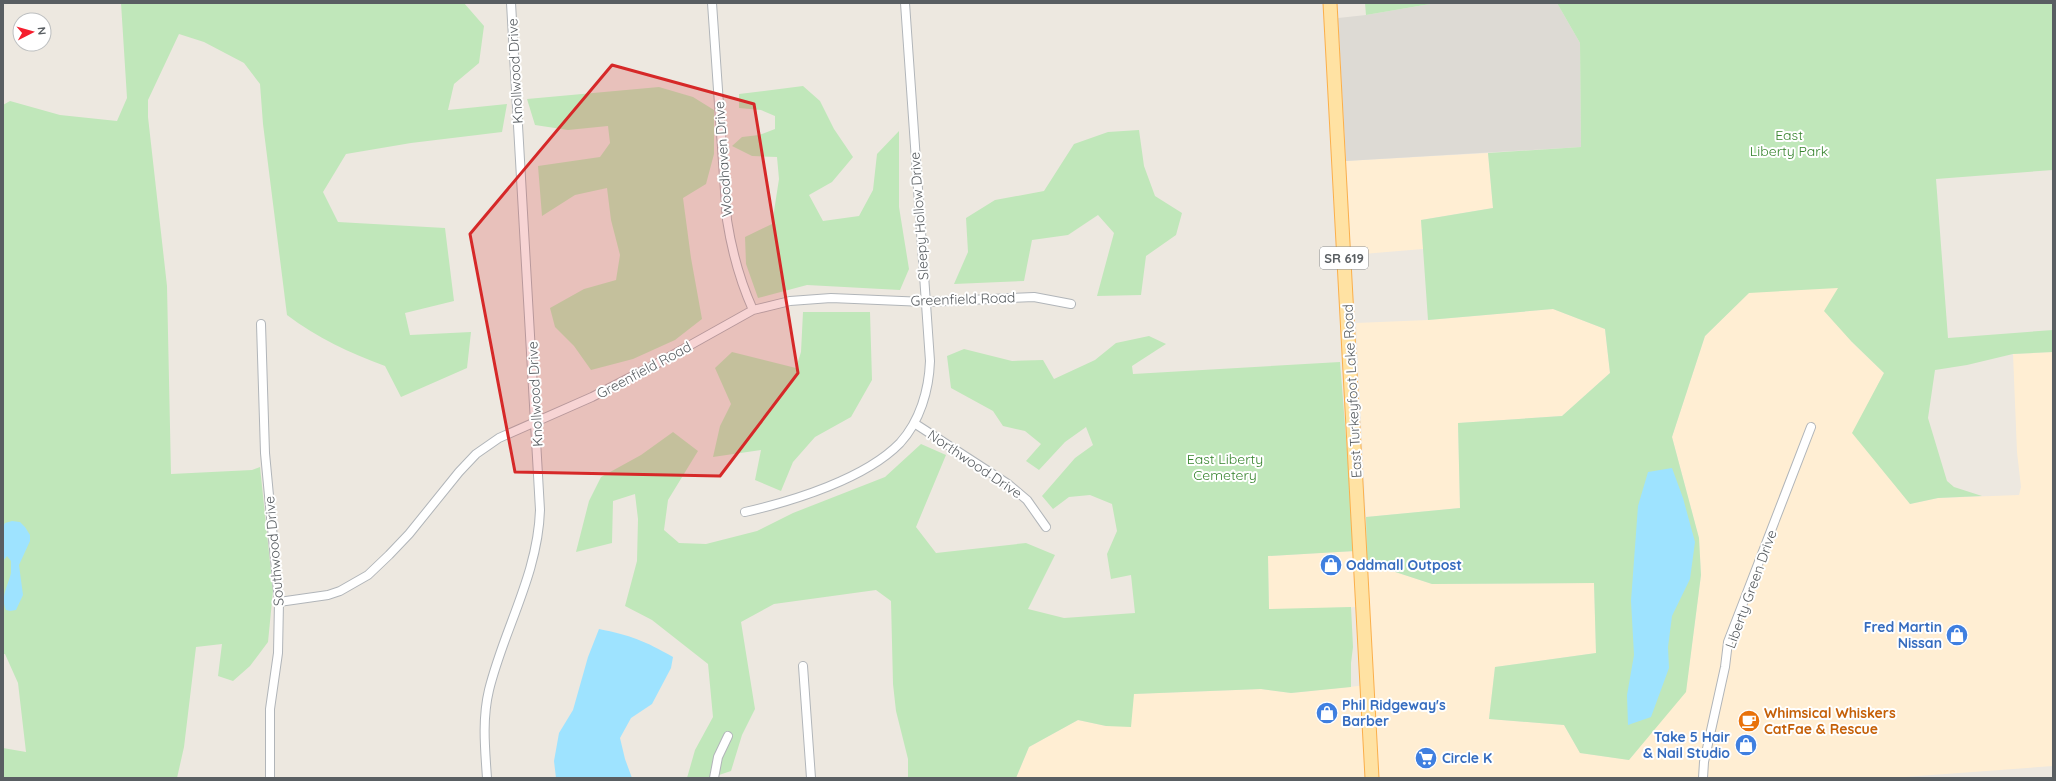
<svg xmlns="http://www.w3.org/2000/svg" width="2056" height="781" viewBox="0 0 2056 781" font-family="Quicksand,sans-serif">
<style>
.commercial{fill:#ffeed3}
.industrial{fill:#dddad4}
.green{fill:#c0e7ba}
.water{fill:#9ee3ff}
.lines{fill:none;stroke-linecap:round;stroke-linejoin:round}
.minor-casing{stroke:#b1b5b9;stroke-width:10}
.primary-casing{stroke:#fbaf4b;stroke-width:15}
.minor{stroke:#fff;stroke-width:8}
.primary{stroke:#ffe2a3;stroke-width:13}
.marked{fill:#d62828;fill-opacity:0.2;stroke:#d62828;stroke-width:3;stroke-linejoin:round}
.labels{text-anchor:middle;dominant-baseline:central;stroke-width:4;stroke-linejoin:round;paint-order:stroke}
.shield{fill:#fff;stroke:#8b8e91;stroke-width:1}
.shield-label{font-size:13px;font-weight:bold;fill:#595e62}
.street-label{font-size:14px;fill:#595e62;stroke:#fff}
.park-label{font-size:14px;fill:#37842e;stroke:#fff}
.shop-label{font-size:14px;font-weight:bold;fill:#366cbe;stroke:#fff;text-anchor:start}
.food-label{font-size:14px;font-weight:bold;fill:#c56008;stroke:#fff;text-anchor:start}
</style>
<rect width="100%" height="100%" fill="#ede8e0"/>
<path class="commercial" d="M 1488,153 L 1493,208 L 1421,220 L 1423,249 L 1351,255 L 1346,161 Z
M 1773,269 L 1849,272 L 1851,341 L 1884,373 L 1853,433 L 1910,504 L 1938,498 L 2019,495 L 2021,487 L 2017,452 L 2013,354 L 2053,352 L 2053,766 L 1891,778 L 1016,778 L 1029,747 L 1078,720 L 1106,726 L 1133,694 L 1261,689 L 1291,693 L 1367,685 L 1361,567 L 1377,566 L 1432,584 L 1594,583 L 1596,653 L 1495,667 L 1489,719 L 1564,725 L 1580,753 L 1629,760 L 1686,691 L 1701,575 L 1699,538 L 1672,437 L 1705,336 Z
M 1553,309 L 1605,329 L 1610,373 L 1562,416 L 1458,423 L 1460,508 L 1366,517 L 1356,323 L 1428,320 Z
M 1355,551 L 1359,607 L 1269,610 L 1268,556 Z"/>
<path class="industrial" d="M 1436,3 L 1557,3 L 1580,43 L 1581,147 L 1346,161 L 1338,18 L 1366,15 Z"/>
<path class="green" d="M 121,3 L 464,3 L 484,26 L 479,63 L 454,84 L 448,110 L 507,104 L 502,132 L 411,143 L 346,154 L 323,192 L 338,222 L 445,228 L 454,301 L 405,313 L 410,335 L 471,332 L 467,368 L 401,397 L 385,366 C 350,353 317,338 287,315 L 263,124 L 260,84 L 244,63 L 204,42 L 179,34 L 148,100 L 148,117 L 167,286 L 171,474 L 252,470 L 260,467 L 273,591 L 268,642 L 250,666 L 233,681 L 218,676 L 222,644 L 196,647 L 184,747 L 177,778 L 3,778 L 3,748 L 26,752 L 18,683 L 5,654 L 3,654 L 3,105 L 10,101 L 60,115 L 117,121 L 127,98 Z
M 1365,3 L 1436,3 L 1366,15 Z
M 1557,3 L 2053,3 L 2053,170 L 1936,179 L 1948,338 L 2053,330 L 2053,352 L 2013,354 L 1967,365 L 1935,370 L 1928,418 L 1947,481 L 1954,487 L 1982,496 L 1938,498 L 1910,504 L 1852,433 L 1884,373 L 1851,341 L 1824,311 L 1838,288 L 1749,293 L 1705,336 L 1672,437 L 1699,538 L 1701,575 L 1686,692 L 1629,760 L 1580,753 L 1564,725 L 1489,719 L 1495,667 L 1596,653 L 1594,583 L 1432,584 L 1377,566 L 1367,567 L 1366,517 L 1460,508 L 1458,423 L 1562,416 L 1610,373 L 1605,329 L 1553,309 L 1428,320 L 1421,220 L 1493,208 L 1488,153 L 1581,147 L 1580,43 Z
M 803,86 L 820,101 L 834,129 L 853,157 L 832,182 L 809,195 L 823,221 L 859,216 L 873,190 L 877,154 L 899,131 L 899,207 L 909,269 L 900,290 L 807,285 L 758,298 L 746,264 L 745,237 L 772,224 L 779,179 L 777,157 L 752,156 L 732,146 L 742,137 L 759,135 L 775,129 L 775,116 L 761,110 L 739,108 L 739,94 Z
M 659,87 L 693,97 L 714,110 L 714,154 L 706,184 L 683,198 L 691,258 L 702,319 L 675,340 L 633,359 L 591,370 L 574,346 L 555,327 L 550,308 L 584,289 L 616,280 L 620,255 L 611,220 L 607,188 L 575,195 L 542,216 L 538,166 L 600,157 L 610,143 L 608,126 L 568,130 L 535,125 L 527,99 Z
M 1139,130 L 1144,166 L 1155,196 L 1182,213 L 1176,235 L 1146,256 L 1141,295 L 1097,296 L 1114,233 L 1098,215 L 1068,235 L 1032,240 L 1024,281 L 954,284 L 968,252 L 966,218 L 995,200 L 1044,191 L 1074,144 L 1108,132 Z
M 803,312 L 870,312 L 872,380 L 851,417 L 815,437 L 793,462 L 781,491 L 755,480 L 761,450 L 713,457 L 720,426 L 731,404 L 715,368 L 732,352 L 796,368 L 801,352 Z
M 1149,336 L 1166,344 L 1132,366 L 1133,374 L 1340,362 L 1355,551 L 1268,556 L 1269,609 L 1351,607 L 1353,647 L 1351,663 L 1351,687 L 1291,693 L 1261,689 L 1134,694 L 1131,727 L 1106,726 L 1078,720 L 1029,747 L 1016,778 L 908,778 L 908,759 L 896,711 L 893,684 L 891,601 L 876,590 L 774,604 L 741,622 L 755,709 L 742,735 L 731,771 L 710,778 L 687,778 L 695,750 L 713,717 L 708,664 L 652,620 L 625,606 L 637,561 L 638,519 L 635,494 L 613,501 L 612,543 L 576,552 L 589,501 L 601,477 L 641,455 L 673,432 L 698,451 L 668,500 L 664,530 L 679,543 L 706,544 L 757,531 L 793,513 L 885,477 L 921,444 L 946,455 L 916,527 L 936,553 L 1026,543 L 1055,555 L 1028,609 L 1064,618 L 1135,613 L 1131,575 L 1111,579 L 1107,554 L 1117,531 L 1112,504 L 1090,495 L 1069,497 L 1053,509 L 1042,496 L 1075,458 L 1093,445 L 1086,427 L 1065,442 L 1039,470 L 1026,461 L 1041,444 L 1025,431 L 1003,426 L 993,411 L 951,388 L 947,356 L 964,349 L 1012,361 L 1043,360 L 1054,379 L 1095,360 L 1116,343 Z"/>
<path class="water" d="M 1672,468 L 1683,498 L 1695,542 L 1690,579 L 1672,616 L 1668,647 L 1669,668 L 1651,717 L 1628,725 L 1627,695 L 1634,655 L 1631,601 L 1638,506 L 1648,472 Z
M 12,521 L 20,522 L 25,527 L 30,535 L 30,541 L 19,565 L 23,595 L 16,610 L 10,611 L 6,610 C 0,597 8,586 11,573 C 11,569 11,565 11,561 L 7,556 L 3,561 L 3,527 L 5,523 Z
M 599,629 C 630,635 645,641 673,657 L 671,668 L 652,704 L 631,718 L 620,738 L 625,759 L 632,778 L 556,778 L 554,761 L 559,733 L 573,710 L 588,657 Z"/>
<g class="lines">
<g class="minor-casing">
<path id="minor" d="M 712,3 L 727,220 C 732,252 740,281 753,310
M 261,324 L 265,453 L 279,602 L 278,653 L 270,709 L 270,778
M 914,423 L 1008,484 L 1027,500 L 1046,527
M 745,512 C 793,501 865,479 900,443 C 920,421 929,390 930,361 L 905,3
M 279,602 L 328,595 L 340,591 L 368,575 L 389,555 L 409,534 L 459,472 L 476,454 L 499,438 L 592,397 L 660,362 L 753,310 L 790,301 L 831,298 L 925,302 L 1034,297 L 1071,304
M 803,666 L 811,778
M 487,778 C 485,749 482,719 489,690 C 504,629 538,574 540,510 L 511,3
M 714,778 L 718,757 L 728,736
M 1703,778 L 1704,762 L 1725,667 L 1728,642 L 1811,427"/>
</g>
<g class="primary-casing">
<path id="primary" d="M 1330,3 L 1372,778"/>
</g>
<use href="#minor" class="minor"/>
<use href="#primary" class="primary"/>
</g>
<path class="marked" d="M 612,65 L 754,104 L 798,373 L 720,476 L 515,472 L 470,234 Z"/>
<defs>
<g id="shop-disc" transform="scale(1.15)"><circle r="9.5" fill="#3f7fe0" stroke="#fff"/><path d="M-5-2.5h2.3a2.7 3.5 0 0 1 5.4 0H5L5.5 6h-11ZM-1.5-2.5h3a1.5 2.3 0 0 0-3 0Z" fill="#fff"/></g>
<g id="cafe-disc" transform="scale(1.15)"><circle r="9.5" fill="#e8710a" stroke="#fff"/><path d="M-5.5-4.5H6V0H3Q3 3.5 0 3.5H-2.5Q-5.5 3.5-5.5 0ZM3-3.2v2h1.7v-2ZM-6 4.5H4V6H-6Z" fill="#fff"/></g>
<g id="supermarket-disc" transform="scale(1.15)"><circle r="9.5" fill="#3f7fe0" stroke="#fff"/><path d="M-6-5.5h2.5l.6 2H6L4.5 2H-2.5L-4.4-4H-6ZM-1.5 3.2a1.3 1.3 0 1 0 .1 0ZM3 3.2a1.3 1.3 0 1 0 .1 0Z" fill="#fff"/></g>
</defs>
<g fill-rule="evenodd">
<use href="#shop-disc" x="1331" y="565"/>
<use href="#shop-disc" x="1957" y="635"/>
<use href="#shop-disc" x="1327" y="713"/>
<use href="#cafe-disc" x="1749" y="721"/>
<use href="#shop-disc" x="1746" y="745"/>
<use href="#supermarket-disc" x="1426" y="758"/>
</g>
<g class="labels">
<rect class="shield" x="1320" y="247" width="48" height="22" rx="3"/>
<g class="shield-label">
<text x="1344" y="258">SR 619</text>
</g>
<g class="street-label">
<text transform="translate(515 71) rotate(-93)">Knollwood Drive</text>
<text transform="translate(723 159) rotate(-94)">Woodhaven Drive</text>
<text transform="translate(919 216) rotate(-94)">Sleepy Hollow Drive</text>
<text transform="translate(963 299) rotate(-2)">Greenfield Road</text>
<text transform="translate(644 370) rotate(-28)">Greenfield Road</text>
<text transform="translate(1352 391) rotate(-93)">East Turkeyfoot Lake Road</text>
<text transform="translate(535 394) rotate(-93)">Knollwood Drive</text>
<text transform="translate(975 464) rotate(34)">Northwood Drive</text>
<text transform="translate(274 551) rotate(-95)">Southwood Drive</text>
<text transform="translate(1751 589) rotate(-70)">Liberty Green Drive</text>
</g>
<g class="park-label">
<text x="1789" y="135">East<tspan x="1789" dy="16">Liberty Park</tspan></text>
<text x="1225" y="459">East Liberty<tspan x="1225" dy="16">Cemetery</tspan></text>
</g>
<g class="shop-label">
<text x="1346" y="565">Oddmall Outpost</text>
<text x="1942" y="627" text-anchor="end">Fred Martin<tspan x="1942" dy="16">Nissan</tspan></text>
<text x="1342" y="705">Phil Ridgeway's<tspan x="1342" dy="16">Barber</tspan></text>
<text x="1730" y="737" text-anchor="end">Take 5 Hair<tspan x="1730" dy="16">&amp; Nail Studio</tspan></text>
<text x="1442" y="758">Circle K</text>
</g>
<g class="food-label">
<text x="1764" y="713">Whimsical Whiskers<tspan x="1764" dy="16">CatFae &amp; Rescue</tspan></text>
</g>
</g>
<rect width="2056" height="781" fill="none" stroke="#595e62" stroke-width="8"/>
<g transform="translate(32 32) rotate(84)"><circle r="19" fill="#ffffff" stroke="#bdbfc0"/>
<path d="M0-3L7 15L0 10L-7 15Z" fill="#f51e2e"/>
<text y="-6" font-size="11" font-weight="bold" text-anchor="middle" fill="#595e62">N</text>
</g>
</svg>
